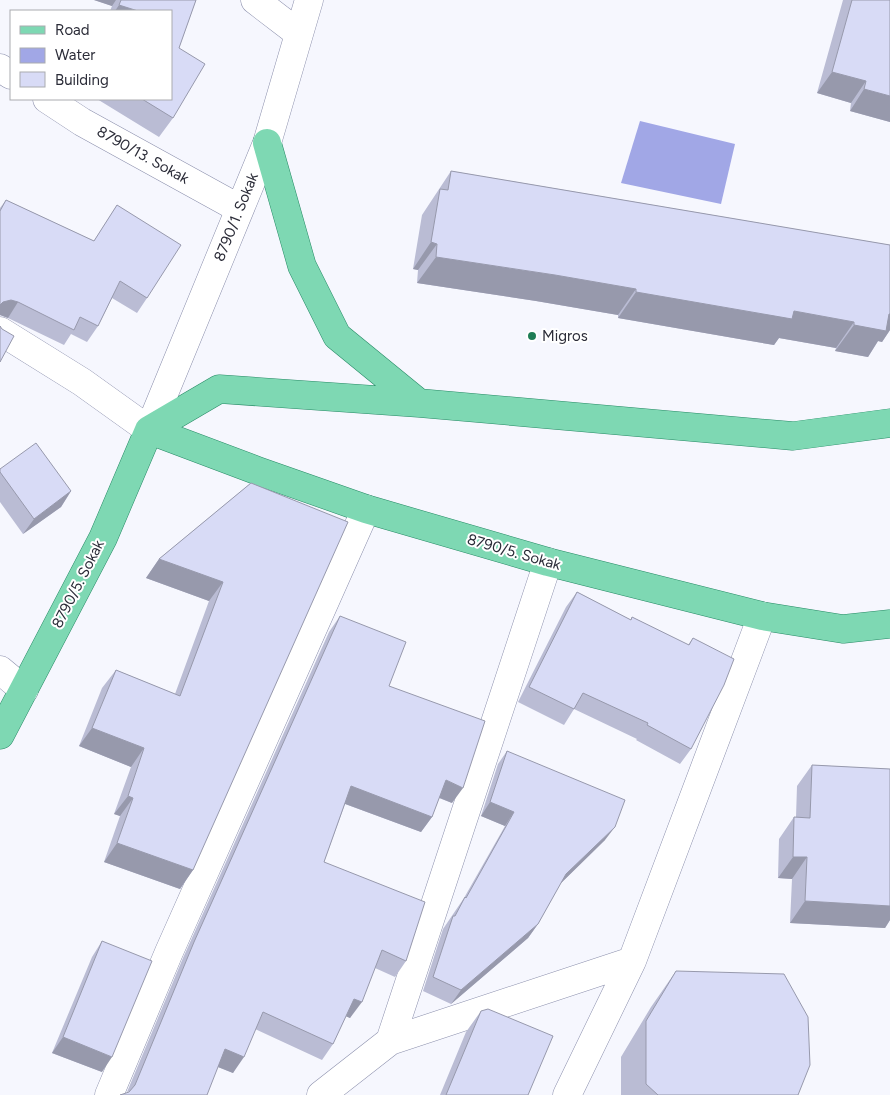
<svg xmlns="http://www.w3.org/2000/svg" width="890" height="1095" viewBox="0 0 890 1095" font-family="Figtree,sans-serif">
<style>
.water{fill:#a1a7e6}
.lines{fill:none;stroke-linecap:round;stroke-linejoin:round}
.minor-casing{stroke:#8b8fac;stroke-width:29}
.primary-casing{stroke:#298b67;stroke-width:29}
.minor{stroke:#fff;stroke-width:28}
.primary{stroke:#7ed8b3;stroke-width:28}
.wall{fill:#babcd4}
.shaded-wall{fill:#9799ac}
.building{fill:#d8dbf6;stroke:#9799ac}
.poi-dot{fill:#1e7d55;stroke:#fff;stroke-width:2}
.labels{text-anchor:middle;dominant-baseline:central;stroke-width:4;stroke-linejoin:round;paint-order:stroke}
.street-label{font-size:15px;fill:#2b2c38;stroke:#fff}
.poi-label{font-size:15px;fill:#2b2c38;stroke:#fff;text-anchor:start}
</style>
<rect width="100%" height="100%" fill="#f6f7fe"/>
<path class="water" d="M 640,121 L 735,144 L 721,204 L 621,183 Z"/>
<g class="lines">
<g class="minor-casing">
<path id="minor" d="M 255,0 L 298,33
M 0,68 L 11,75
M 47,99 L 82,122 L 240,209
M 0,331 L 82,382 L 149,430 L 267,143 L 309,0
M 0,670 L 24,690
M 390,1041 L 548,562
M 109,1095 L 169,952 L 366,509
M 321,1095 L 390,1041 L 632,961
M 567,1095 L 632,961 L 762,616"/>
</g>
<g class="primary-casing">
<path id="primary" d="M 267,143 L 302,266 L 337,336 L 419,403
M 149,430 L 258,471 L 366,509 L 548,562 L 762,616 L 843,629 L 890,624
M 0,735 L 103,538 L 149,430 L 219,389 L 419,403 L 793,436 L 890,423"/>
</g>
<use href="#minor" class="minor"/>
<use href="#primary" class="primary"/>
</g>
<path class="wall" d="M 94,0 L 196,0 L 179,48 L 173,118 L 159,137 L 97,99 L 171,99 L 171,11 L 110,11 L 112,6 Z
M 843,0 L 890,0 L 890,122 L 850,111 L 851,103 L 817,93 Z
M 451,171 L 890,245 L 890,330 L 882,342 L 878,341 L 868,357 L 835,351 L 836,348 L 779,338 L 774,345 L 618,318 L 618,315 L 536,301 L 417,283 L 418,270 L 413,269 L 422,215 Z
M 6,200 L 94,241 L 117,205 L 147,298 L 137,313 L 112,298 L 98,326 L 87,342 L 71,334 L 64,345 L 8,318 L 0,315 L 0,208 Z
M 0,469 L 71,491 L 61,507 L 23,534 L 0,502 Z
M 251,483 L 193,870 L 180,889 L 104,862 L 120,816 L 114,814 L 131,767 L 79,746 L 102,688 L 116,670 L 175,694 L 209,601 L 146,578 L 159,559 Z
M 577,592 L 631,620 L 632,617 L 688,645 L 693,638 L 691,749 L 680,764 L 636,740 L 637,739 L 574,709 L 564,725 L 518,702 L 566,607 Z
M 340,616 L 389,686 L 452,803 L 439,798 L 432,817 L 421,832 L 345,804 L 324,862 L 406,961 L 395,977 L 375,968 L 350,1018 L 346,1016 L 333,1044 L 322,1060 L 255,1029 L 233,1073 L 218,1067 L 127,1092 L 183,958 L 329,632 Z
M 507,751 L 605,840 L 560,884 L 538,924 L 528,938 L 451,1004 L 423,991 L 443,929 L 464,898 L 505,826 L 481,816 L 498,764 Z
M 812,765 L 890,769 L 890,920 L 885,928 L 790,923 L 792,879 L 778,878 L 779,839 L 794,817 L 796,817 L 797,786 Z
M 102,941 L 102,1072 L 52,1053 L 92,957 Z
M 676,971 L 798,1095 L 621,1095 L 621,1057 L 651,1007 Z
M 481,1011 L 528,1095 L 440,1095 L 466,1032 Z"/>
<path class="shaded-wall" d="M 94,0 L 116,0 L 112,6 Z
M 119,5 L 138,11 L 115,11 Z
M 832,72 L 866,81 L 851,103 L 817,93 Z
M 864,89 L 890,96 L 890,122 L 850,111 Z
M 431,242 L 437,244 L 418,270 L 413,269 Z
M 436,257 L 555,275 L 636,289 L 618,315 L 536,301 L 417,283 Z
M 636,292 L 794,311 L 854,322 L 836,348 L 779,338 L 774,345 L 618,318 Z
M 11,300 L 18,302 L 8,318 L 0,315 L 0,305 L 3,302 Z
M 889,314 L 890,314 L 890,330 L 882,342 L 878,341 L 868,357 L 835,351 L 854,325 Z
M 71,491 L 61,507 L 23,534 L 34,519 Z
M 159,559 L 223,582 L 209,601 L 146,578 Z
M 92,728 L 144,748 L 131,767 L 79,746 Z
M 446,780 L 463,788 L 452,803 L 435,796 Z
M 351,786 L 432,817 L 421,832 L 340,802 Z
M 128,796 L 133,798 L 120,816 L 114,814 Z
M 490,802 L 514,812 L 505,826 L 481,816 Z
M 615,827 L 605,840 L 556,888 L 566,874 Z
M 117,843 L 193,870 L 180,889 L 104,862 Z
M 793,857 L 807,857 L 792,879 L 778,878 Z
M 805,901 L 890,906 L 890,920 L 885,928 L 790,923 Z
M 538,924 L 528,938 L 451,1004 L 461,990 Z
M 354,999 L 362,1002 L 350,1018 L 343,1015 Z
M 63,1037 L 112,1057 L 102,1072 L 52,1053 Z
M 225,1049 L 244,1057 L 233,1073 L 213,1065 Z"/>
<path class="building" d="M 121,0 L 196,0 L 179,48 L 205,64 L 173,118 L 142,99 L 171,99 L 171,11 L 138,11 L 119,5 Z
M 852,0 L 890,0 L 890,96 L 864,89 L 866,81 L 832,72 Z
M 451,171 L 890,245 L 890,314 L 889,314 L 886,331 L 854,325 L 854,322 L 794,311 L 792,319 L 636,292 L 636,289 L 555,275 L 436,257 L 437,244 L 431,242 L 440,189 L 448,190 Z
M 6,200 L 94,241 L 117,205 L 181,245 L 147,298 L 120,281 L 98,326 L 80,317 L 74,330 L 18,302 L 11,300 L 3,302 L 0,305 L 0,211 Z
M 0,326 L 2,329 L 14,336 L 0,362 Z
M 36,443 L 71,491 L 34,519 L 0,472 L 0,469 Z
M 251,483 L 348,522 L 193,870 L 117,843 L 133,798 L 128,796 L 144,748 L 92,728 L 116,670 L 180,696 L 223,582 L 159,559 Z
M 577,592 L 631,620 L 632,617 L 689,645 L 693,638 L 734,659 L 724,685 L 691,749 L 647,725 L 648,723 L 583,693 L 574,709 L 529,687 Z
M 340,616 L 406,642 L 389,686 L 485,721 L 463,788 L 446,780 L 432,817 L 351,786 L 324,862 L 425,902 L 406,961 L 382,950 L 362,1002 L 354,999 L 333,1044 L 263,1012 L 244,1057 L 225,1049 L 207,1095 L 120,1095 L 129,1092 L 135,1085 L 194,942 Z
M 507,751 L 625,800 L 615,827 L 566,874 L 538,924 L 461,990 L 433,977 L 453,916 L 455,916 L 465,897 L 466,898 L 514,812 L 490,802 Z
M 812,765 L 890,769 L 890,906 L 805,901 L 807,857 L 793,857 L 794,817 L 810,818 Z
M 102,941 L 152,961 L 112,1057 L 63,1037 Z
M 676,971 L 784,974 L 808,1017 L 810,1065 L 798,1095 L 658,1095 L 646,1084 L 646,1021 Z
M 488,1009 L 553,1036 L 528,1095 L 446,1095 L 481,1011 Z"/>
<circle class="poi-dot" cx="532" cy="336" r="5"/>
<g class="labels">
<g class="street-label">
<text transform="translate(143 155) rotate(29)">8790/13. Sokak</text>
<text transform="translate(236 217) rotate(-68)">8790/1. Sokak</text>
<text transform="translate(514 552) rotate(16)">8790/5. Sokak</text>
<text transform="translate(78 584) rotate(-63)">8790/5. Sokak</text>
</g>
<g class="poi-label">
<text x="542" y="336">Migros</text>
</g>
</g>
<rect x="10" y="10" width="162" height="90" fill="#ffffff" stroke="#aaabaf"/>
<rect x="20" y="26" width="25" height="8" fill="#7ed8b3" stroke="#aaabaf"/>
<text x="55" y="35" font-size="15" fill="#2b2c38">Road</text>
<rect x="20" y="48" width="25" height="15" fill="#a1a7e6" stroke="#aaabaf"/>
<text x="55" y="60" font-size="15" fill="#2b2c38">Water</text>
<rect x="20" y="72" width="25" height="15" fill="#d8dbf6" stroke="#aaabaf"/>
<text x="55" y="85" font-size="15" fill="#2b2c38">Building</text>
</svg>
